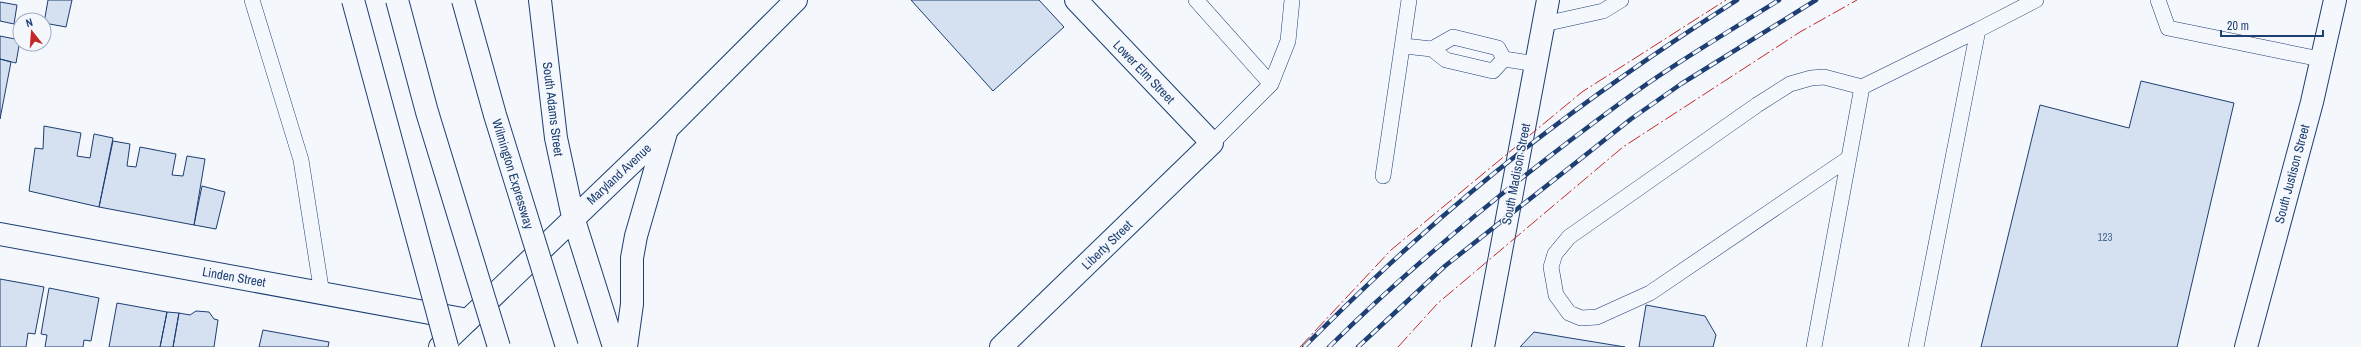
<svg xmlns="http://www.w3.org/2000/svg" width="2361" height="347" viewBox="0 0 2361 347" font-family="'Archivo Narrow',sans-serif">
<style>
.building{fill:#d5e0f0;stroke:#1d3f73}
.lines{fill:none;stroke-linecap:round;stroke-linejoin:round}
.lane-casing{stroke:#1d3f73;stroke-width:16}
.street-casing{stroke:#1d3f73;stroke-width:24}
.secondary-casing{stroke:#1d3f73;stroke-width:24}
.primary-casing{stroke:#1d3f73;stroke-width:24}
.highway-casing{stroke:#1d3f73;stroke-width:24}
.lane{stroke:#f4f7fb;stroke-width:15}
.street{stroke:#f4f7fb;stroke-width:22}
.secondary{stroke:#f4f7fb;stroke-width:22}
.primary{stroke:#f4f7fb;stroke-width:22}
.highway{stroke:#f4f7fb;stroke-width:22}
.rail-casing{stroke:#1d3f73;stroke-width:4.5}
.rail{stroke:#f4f7fb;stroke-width:3;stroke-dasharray:9;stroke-linecap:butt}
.highway-bridge-casing{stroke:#1d3f73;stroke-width:24;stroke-linecap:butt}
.highway-bridge{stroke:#f4f7fb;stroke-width:22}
.power{stroke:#c62828;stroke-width:1;stroke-dasharray:14 3 2 3;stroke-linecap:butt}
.labels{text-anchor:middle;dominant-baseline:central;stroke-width:3;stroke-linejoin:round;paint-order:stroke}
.number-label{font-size:11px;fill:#4b6792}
.street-label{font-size:13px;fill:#1d3f73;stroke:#f4f7fb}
</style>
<rect width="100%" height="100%" fill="#f4f7fb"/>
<path class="building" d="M 48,0 L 72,0 L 66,27 L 44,23 Z
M 911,0 L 1039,0 L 1064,27 L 993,91 Z
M 0,2 L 17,5 L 14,24 L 0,21 Z
M 0,36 L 20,40 L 16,63 L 0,59 Z
M 0,59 L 11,62 L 0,119 Z
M 2141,81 L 2234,103 L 2177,347 L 1981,347 L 2040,105 L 2129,128 Z
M 44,126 L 81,133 L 77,156 L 90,158 L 94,134 L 113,138 L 99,207 L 29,191 L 35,148 L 43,149 Z
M 113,141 L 130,144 L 127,166 L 136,167 L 140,147 L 176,154 L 172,175 L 183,176 L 187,156 L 205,159 L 194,225 L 99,207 Z
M 202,186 L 225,192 L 216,229 L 194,225 Z
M 0,279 L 44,287 L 35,334 L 28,333 L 26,347 L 0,347 Z
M 49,288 L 99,298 L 91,341 L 84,340 L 83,347 L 45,347 L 47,335 L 41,334 Z
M 117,303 L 167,312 L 160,347 L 109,347 Z
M 1646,305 L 1705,316 L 1716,335 L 1713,347 L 1639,347 Z
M 196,311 L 209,312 L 214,319 L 218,320 L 214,347 L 173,347 L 179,313 L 190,315 Z
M 167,312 L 179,313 L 173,347 L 160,347 Z
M 263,330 L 329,342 L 328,347 L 259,347 Z
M 1534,332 L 1576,339 L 1625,347 L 1520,347 Z"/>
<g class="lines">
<g class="lane-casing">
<path id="lane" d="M 252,0 L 301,160 L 322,294
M 1196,0 L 1271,84
M 2158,0 L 2168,28 L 2320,59
M 1544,24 L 1603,11 L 1621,0
M 1453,37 L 1498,48 L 1504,59 L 1493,71 L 1446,60 L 1432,49 Z
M 1404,46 L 1432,49
M 1504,59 L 1536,64
M 1212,143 L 1271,84 L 1288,41 L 1292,0
M 1849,158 L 1650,293 L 1597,317 L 1581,318 L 1569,313 L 1556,295 L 1551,267 L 1555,254 L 1569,237 L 1757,105 L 1790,84 L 1811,78 L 1824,77 L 1862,87
M 1383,176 L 1409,0
M 1814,347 L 1862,87 L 1978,30
M 1916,347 L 1978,30 L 2036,0"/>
</g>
<g class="street-casing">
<path id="street" d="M 0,234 L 468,320
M 1001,347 L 1212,143 L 1076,0"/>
</g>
<g class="secondary-casing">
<path id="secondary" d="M 1483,347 L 1548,0
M 2246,347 L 2312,102 L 2335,0"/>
</g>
<g class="primary-casing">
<path id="primary" d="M 540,0 L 556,138 L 573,217
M 440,347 L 667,129 L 796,0"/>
</g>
<g class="highway-casing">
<path id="highway" d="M 573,217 L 614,347
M 626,347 L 632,304 L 632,258 L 636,236 L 667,129"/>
</g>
<use href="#lane" class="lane"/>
<use href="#street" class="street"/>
<use href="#secondary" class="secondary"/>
<use href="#primary" class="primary"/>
<use href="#highway" class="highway"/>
<g class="rail-casing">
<path id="rail" d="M 1304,347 C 1340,311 1377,275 1415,241 C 1514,151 1624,72 1737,0
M 1329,347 C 1419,258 1517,179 1619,104 C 1670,66 1725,34 1779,0
M 1358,347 L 1445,266 L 1631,119 L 1681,84 L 1816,0"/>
</g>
<use href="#rail" class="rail"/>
<g class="highway-bridge-casing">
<path id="highway-bridge" d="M 353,0 L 447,347
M 397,0 L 427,112 L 499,347
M 463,0 L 495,115 L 567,347"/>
</g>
<use href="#highway-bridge" class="highway-bridge"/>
<path class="power" d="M 1300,347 L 1391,250 L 1582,92 L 1726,0
M 1398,347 L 1438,303 L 1623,147 L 1800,32 L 1857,0"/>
</g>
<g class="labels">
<g class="number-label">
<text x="2105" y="237">123</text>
</g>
<g class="street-label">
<text transform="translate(1144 72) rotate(46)">Lower Elm Street</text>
<text transform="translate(553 109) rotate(83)">South Adams Street</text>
<text transform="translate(513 174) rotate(73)">Wilmington Expressway</text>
<text transform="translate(619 174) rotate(-43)">Maryland Avenue</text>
<text transform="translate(1516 174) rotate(-79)">South Madison Street</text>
<text transform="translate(2292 174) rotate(-75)">South Justison Street</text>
<text transform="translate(1107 245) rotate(-44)">Liberty Street</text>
<text transform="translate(234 277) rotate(10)">Linden Street</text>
</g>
</g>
<g transform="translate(32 32) rotate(343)"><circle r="19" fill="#f4f7fb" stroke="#9eadc5"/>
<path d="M0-3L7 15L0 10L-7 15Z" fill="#c62828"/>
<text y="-6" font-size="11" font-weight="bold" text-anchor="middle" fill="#1d3f73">N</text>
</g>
<path d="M2221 30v6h102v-6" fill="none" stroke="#1d3f73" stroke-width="2"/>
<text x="2227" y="30" font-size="12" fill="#1d3f73" stroke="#f4f7fb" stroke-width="3" paint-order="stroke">20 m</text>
</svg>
